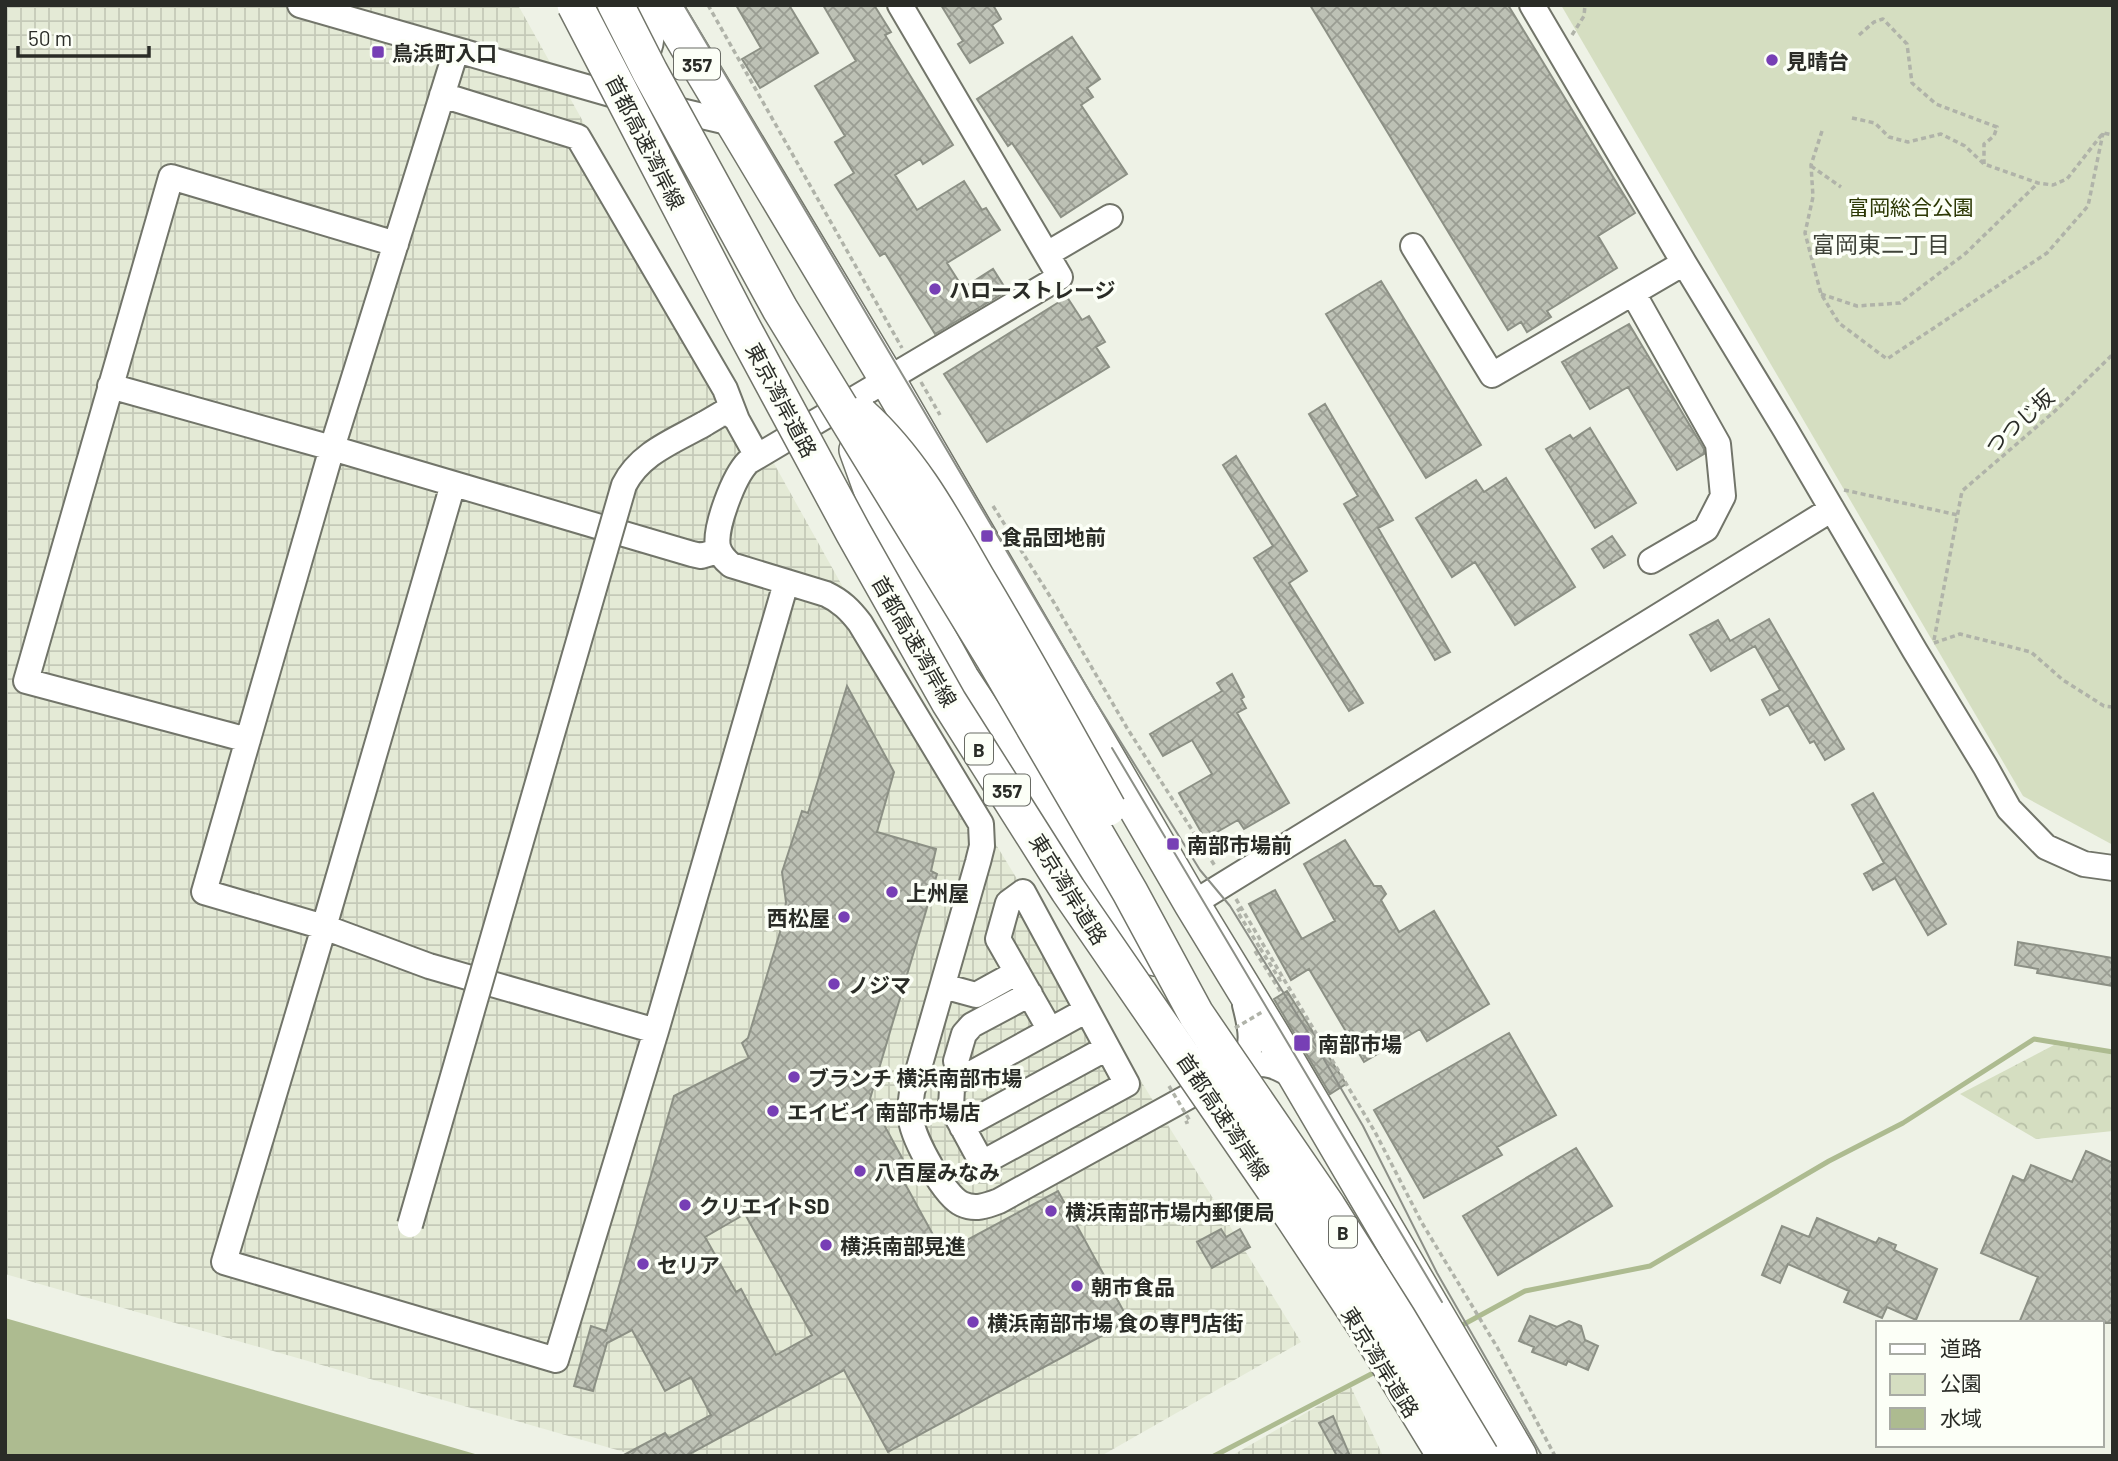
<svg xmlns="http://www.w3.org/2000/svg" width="2118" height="1461" viewBox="0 0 2118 1461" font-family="Barlow,'Noto Sans JP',sans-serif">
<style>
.industrial{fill:url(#industrial-grid)}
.forest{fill:url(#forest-crowns)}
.park{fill:#d5dec1}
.water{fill:#adbb90}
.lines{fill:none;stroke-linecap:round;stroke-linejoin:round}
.stream{stroke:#adbb90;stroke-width:5}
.building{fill:url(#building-cross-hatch);stroke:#8c9085;stroke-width:2;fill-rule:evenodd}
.minor-casing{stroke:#72756a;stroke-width:28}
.highway-casing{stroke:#72756a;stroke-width:38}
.path{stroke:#b0b3a9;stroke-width:3.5;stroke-dasharray:5 3.5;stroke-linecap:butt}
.minor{stroke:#fff;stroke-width:24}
.highway{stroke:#fff;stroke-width:35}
.tram{stroke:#8c8f87;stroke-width:2}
.minor-bridge-casing{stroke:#72756a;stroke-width:28;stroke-linecap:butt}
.highway-bridge-casing{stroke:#72756a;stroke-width:38;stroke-linecap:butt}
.path-bridge{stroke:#b0b3a9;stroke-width:3.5;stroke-dasharray:5 3.5;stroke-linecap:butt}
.minor-bridge{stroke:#fff;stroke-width:24}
.highway-bridge{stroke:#fff;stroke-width:35}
.poi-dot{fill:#773fb5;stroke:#fcfff7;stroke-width:2.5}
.labels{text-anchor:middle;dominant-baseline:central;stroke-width:7;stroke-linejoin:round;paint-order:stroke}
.shield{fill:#fcfff7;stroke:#696b65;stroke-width:2}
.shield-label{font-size:19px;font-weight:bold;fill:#2a2c27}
.poi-label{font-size:21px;font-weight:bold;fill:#2a2c27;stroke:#fcfff7;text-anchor:start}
.street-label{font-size:21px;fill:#2a2c27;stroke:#fcfff7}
.park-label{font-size:21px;fill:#2c3804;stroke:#fcfff7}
.neighbourhood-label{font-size:23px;fill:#3f4339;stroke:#fcfff7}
</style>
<defs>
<pattern id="industrial-grid" width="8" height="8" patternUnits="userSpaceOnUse" patternTransform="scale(1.75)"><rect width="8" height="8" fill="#e4ead6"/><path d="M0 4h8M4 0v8" fill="none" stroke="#c4c9b8"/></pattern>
<pattern id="forest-crowns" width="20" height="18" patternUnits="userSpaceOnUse" patternTransform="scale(1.75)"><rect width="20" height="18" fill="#d5dec1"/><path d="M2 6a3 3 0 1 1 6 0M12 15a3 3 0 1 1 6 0" fill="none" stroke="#b7bfa6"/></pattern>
<pattern id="building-cross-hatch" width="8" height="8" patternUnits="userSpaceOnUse" patternTransform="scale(1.75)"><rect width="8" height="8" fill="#bdc1b5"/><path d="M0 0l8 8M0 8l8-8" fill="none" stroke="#9a9d93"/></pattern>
</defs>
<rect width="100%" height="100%" fill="#eef2e6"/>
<path class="industrial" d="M 5,5 L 518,5 L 892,675 L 1301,1342 L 1101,1456 L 638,1456 L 5,1274 Z
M 1351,1387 L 1383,1456 L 1231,1456 Z"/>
<path class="forest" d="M 2054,1045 L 2113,1053 L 2113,1131 L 2036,1139 L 1960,1094 Z"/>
<path class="park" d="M 1561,5 L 2113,5 L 2113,845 L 2023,796 Z"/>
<path class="water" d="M 5,1318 L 482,1456 L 5,1456 Z"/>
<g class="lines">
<path class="stream" d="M 1457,1328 L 1525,1291 L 1650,1266 L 1829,1161 L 1903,1123 L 2034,1039 L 2113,1052
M 1214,1456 L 1377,1371"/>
</g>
<path class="building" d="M 736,5 L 789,5 L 818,53 L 760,88 L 742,59 L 761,48 Z
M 823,5 L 874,5 L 891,32 L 885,35 L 953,145 L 923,164 L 920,159 L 895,175 L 917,210 L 964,181 L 982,210 L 986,208 L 1000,230 L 947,263 L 963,288 L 993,269 L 1007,291 L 935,334 L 885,253 L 880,256 L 835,185 L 854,173 L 835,142 L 845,136 L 815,86 L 856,61 Z
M 941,5 L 993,5 L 1001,19 L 992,25 L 1003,43 L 970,63 L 958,44 L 963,41 Z
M 1310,5 L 1508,5 L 1635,213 L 1598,236 L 1617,268 L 1547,311 L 1551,317 L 1527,332 L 1521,322 L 1508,330 Z
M 1072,37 L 1100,79 L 1087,88 L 1093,97 L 1081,105 L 1127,174 L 1061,217 L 1012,143 L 1008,146 L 977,99 Z
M 1381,281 L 1481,445 L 1426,478 L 1326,314 Z
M 1067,297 L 1082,320 L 1089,316 L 1105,342 L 1096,347 L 1109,367 L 987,442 L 944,374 Z
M 1629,324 L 1704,449 L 1704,454 L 1677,470 L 1628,387 L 1590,409 L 1562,362 Z
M 1325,404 L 1393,520 L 1378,528 L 1450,652 L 1435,660 L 1344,504 L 1358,496 L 1309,414 Z
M 1590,428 L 1636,503 L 1595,528 L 1546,449 L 1570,435 L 1573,439 Z
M 1236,456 L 1307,571 L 1289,583 L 1363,703 L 1349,711 L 1254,558 L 1273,546 L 1223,465 Z
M 1506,478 L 1575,587 L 1515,625 L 1475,562 L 1452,577 L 1416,518 L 1476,480 L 1484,492 Z
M 1612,536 L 1625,555 L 1604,568 L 1592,549 Z
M 1769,619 L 1844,749 L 1825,760 L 1814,741 L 1810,743 L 1788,705 L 1770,715 L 1762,700 L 1780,690 L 1755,646 L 1711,671 L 1690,635 L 1718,620 L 1730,641 Z
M 1232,674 L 1244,697 L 1241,699 L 1246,708 L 1237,713 L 1289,803 L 1244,829 L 1238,820 L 1205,839 L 1179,793 L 1212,774 L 1192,740 L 1163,756 L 1150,734 L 1222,691 L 1217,683 Z
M 847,686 L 894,772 L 877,832 L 936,849 L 931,871 L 937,874 L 870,1099 L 907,1167 L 898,1171 L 943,1253 L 1058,1191 L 1129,1321 L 888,1452 L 844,1370 L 686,1456 L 622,1456 L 665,1433 L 669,1438 L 711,1415 L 691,1377 L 665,1391 L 632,1330 L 607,1343 L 593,1391 L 574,1386 L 591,1326 L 606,1331 L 674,1096 L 749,1058 L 742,1043 L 748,1038 L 783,922 L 786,902 L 782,872 L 802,811 L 808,813 ZM 745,1214 L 812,1335 L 776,1355 L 741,1289 L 736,1292 L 705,1237 Z
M 1873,793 L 1946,924 L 1928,935 L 1895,878 L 1873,890 L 1864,874 L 1884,863 L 1852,805 Z
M 1345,840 L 1374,886 L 1381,886 L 1386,894 L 1381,900 L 1399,932 L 1434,911 L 1489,1004 L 1427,1041 L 1420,1029 L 1364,1062 L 1309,969 L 1291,980 L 1249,904 L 1275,890 L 1302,939 L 1335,921 L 1304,864 Z
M 2018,942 L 2113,958 L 2113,986 L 2037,973 L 2038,969 L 2015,965 Z
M 1287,991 L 1346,1084 L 1330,1094 L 1274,999 Z
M 1509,1033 L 1556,1115 L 1497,1147 L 1502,1155 L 1424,1198 L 1374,1110 Z
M 1576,1148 L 1612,1206 L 1498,1275 L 1463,1216 Z
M 2086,1151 L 2113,1163 L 2113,1323 L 2019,1323 L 2038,1277 L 1981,1253 L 2013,1176 L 2024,1181 L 2031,1165 L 2072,1182 Z
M 1817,1218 L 1876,1243 L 1879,1238 L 1896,1245 L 1894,1250 L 1937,1269 L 1916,1320 L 1887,1307 L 1882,1318 L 1844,1302 L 1849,1291 L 1788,1264 L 1780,1283 L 1762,1275 L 1782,1226 L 1809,1237 Z
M 1221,1229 L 1226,1237 L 1240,1229 L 1250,1247 L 1212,1268 L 1197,1242 Z
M 1530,1316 L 1557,1327 L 1569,1321 L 1581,1326 L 1585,1340 L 1598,1346 L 1588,1370 L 1568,1361 L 1566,1365 L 1532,1352 L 1534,1347 L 1519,1341 Z
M 1333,1416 L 1350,1456 L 1337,1456 L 1319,1423 Z"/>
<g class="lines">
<g class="minor-casing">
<path id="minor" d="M 300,5 L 621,97 L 732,123
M 900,5 L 1060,277 L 748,462 C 734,476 714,528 718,547 C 720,555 725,560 731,565 L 826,594 C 841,601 850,610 860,623 L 981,824 L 982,846 L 978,862 L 912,1092 C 911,1101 909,1111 911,1120 C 914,1140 944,1196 962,1204 C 975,1210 986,1206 999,1201 L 1242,1067 C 1265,1060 1278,1066 1297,1079
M 1532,5 L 1684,263 L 1785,429 L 1915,651 L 1985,766 L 2009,809 L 2046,847 L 2084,864 L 2113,868
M 456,51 L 332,448 L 204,892 L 324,927 L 429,966 L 656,1031
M 640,67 C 654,46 655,29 646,5
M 442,95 L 578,137 L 725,389 L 737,420
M 1413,246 L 1492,375 L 1684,263
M 1047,254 L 1110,217
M 1633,293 L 1718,444 L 1723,496 L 1706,529 L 1651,561
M 110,386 L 332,448 L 692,554 L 701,556 L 718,551
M 704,424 L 721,414 L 730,413 L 737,420 L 757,456
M 453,484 L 324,927 L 224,1262 L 556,1360 L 656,1031 L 786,583
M 248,740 L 26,681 L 171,177 L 396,244
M 1192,904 L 1832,509
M 943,986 L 976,995 L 1016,973
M 1050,1030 L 998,939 L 1008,903 L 1023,892 L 1127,1084 L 982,1163 L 951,1106 L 952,1089 L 954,1083 L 1087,1010
M 1242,1067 C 1255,1046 1251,1028 1245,1005
M 964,1078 L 956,1061 L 964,1034 L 972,1025 L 1030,994
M 962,1127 L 1107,1048"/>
</g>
<g class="highway-casing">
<path id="highway" d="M 663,5 L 887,379 L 1192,904 L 1272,1035 L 1519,1456
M 857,450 L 899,566 L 961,678 L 1067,839 L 1155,958"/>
</g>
<path class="path" d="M 708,5 L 902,348
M 1572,35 L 1584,16 L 1585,5
M 1859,35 L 1874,22 L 1883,19 L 1907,44 L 1912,83 L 1936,104 L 1997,127 L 1994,136 L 1984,144 L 1984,164
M 1852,118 L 1875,123 L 1889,137 L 1908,142 L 1941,134 L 1965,146 L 1984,164 L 2038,183 L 2053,185 L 2067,179 L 2103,133 L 2113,135
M 1822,131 L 1811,165 L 1813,197 L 1805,233 L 1821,294 L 1839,323 L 1887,359 L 2047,253 L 2088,206 L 2103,133
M 1811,166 L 1841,187
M 1821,294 L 1857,306 L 1900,303 L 1966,253 L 2038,183
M 921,382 L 940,415
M 1844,490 L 1958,515
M 993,506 L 1053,601 L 1127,728 L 1215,866
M 1934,640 L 1962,491 L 2055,411 L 2113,354
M 1934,643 L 1960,634 L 2031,652 L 2063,680 L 2104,706 L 2113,707
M 1236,899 L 1375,1132 L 1422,1223 L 1497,1347 L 1555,1456
M 1241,908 L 1237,911 L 1260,948
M 1260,948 L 1280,980 L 1284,977
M 1255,951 L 1282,994"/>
<use href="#minor" class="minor"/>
<use href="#highway" class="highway"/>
<path class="tram" d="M 684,5 L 1094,699 L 1200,870 L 1230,906 L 1312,1039 L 1363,1126 L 1437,1273 L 1542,1456
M 1112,748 L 1442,1302"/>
<g class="minor-bridge-casing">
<path id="minor-bridge" d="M 410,1225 L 624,485 C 640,453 674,441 704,424"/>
</g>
<g class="highway-bridge-casing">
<path id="highway-bridge" d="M 575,5 L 742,326 L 853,532 L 949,702 L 1068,890 L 1293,1217 L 1371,1335 L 1445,1456
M 616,5 L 650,72 L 780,309 L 993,657 L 1130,892 L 1196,1014 L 1328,1207 L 1398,1318 L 1481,1456
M 861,415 C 912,461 944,521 978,580 C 1023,655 1065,732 1108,808"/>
</g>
<path class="path-bridge" d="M 1235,1028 L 1264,1011
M 1169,1086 L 1190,1121 L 1185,1123"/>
<use href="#minor-bridge" class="minor-bridge"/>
<use href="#highway-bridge" class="highway-bridge"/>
</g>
<g class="poi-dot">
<rect x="371" y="45" width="14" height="14" rx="3.5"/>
<circle cx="1772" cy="60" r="7"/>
<circle cx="935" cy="289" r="7"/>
<rect x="980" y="529" width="14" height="14" rx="3.5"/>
<rect x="1166" y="837" width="14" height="14" rx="3.5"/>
<circle cx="892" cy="892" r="7"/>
<circle cx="844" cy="917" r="7"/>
<circle cx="834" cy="984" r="7"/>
<rect x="1293" y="1034" width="18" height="18" rx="3.5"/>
<circle cx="794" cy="1077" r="7"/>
<circle cx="773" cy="1111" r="7"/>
<circle cx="860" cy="1171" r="7"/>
<circle cx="685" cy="1205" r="7"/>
<circle cx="1051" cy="1211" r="7"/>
<circle cx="826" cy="1245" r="7"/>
<circle cx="643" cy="1264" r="7"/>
<circle cx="1077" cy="1286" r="7"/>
<circle cx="973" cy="1322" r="7"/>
</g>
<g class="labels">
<g class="shield">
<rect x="674" y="48.5" width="46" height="31" rx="5"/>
<rect x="965" y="733.5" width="28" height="31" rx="5"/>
<rect x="984" y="774.5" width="46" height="31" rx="5"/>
<rect x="1329" y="1216.5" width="28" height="31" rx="5"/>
</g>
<g class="shield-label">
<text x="697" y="64">357</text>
<text x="979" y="749">B</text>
<text x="1007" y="790">357</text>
<text x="1343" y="1232">B</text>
</g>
<g class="poi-label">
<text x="392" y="52">鳥浜町入口</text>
<text x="1786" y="60">見晴台</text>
<text x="949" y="289">ハローストレージ</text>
<text x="1001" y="536">食品団地前</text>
<text x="1187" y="844">南部市場前</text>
<text x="906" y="892">上州屋</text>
<text x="830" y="917" text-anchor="end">西松屋</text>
<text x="848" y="984">ノジマ</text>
<text x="1318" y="1043">南部市場</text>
<text x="808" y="1077">ブランチ 横浜南部市場</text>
<text x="787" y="1111">エイビイ 南部市場店</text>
<text x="874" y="1171">八百屋みなみ</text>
<text x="699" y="1205">クリエイトSD</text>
<text x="1065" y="1211">横浜南部市場内郵便局</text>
<text x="840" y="1245">横浜南部晃進</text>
<text x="657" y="1264">セリア</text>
<text x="1091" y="1286">朝市食品</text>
<text x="987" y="1322">横浜南部市場 食の専門店街</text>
</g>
<g class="street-label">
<text transform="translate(646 142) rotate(63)">首都高速湾岸線</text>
<text transform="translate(782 400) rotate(62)">東京湾岸道路</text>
<text transform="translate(2019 421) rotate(-42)">つつじ坂</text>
<text transform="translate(915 641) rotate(60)">首都高速湾岸線</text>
<text transform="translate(1069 889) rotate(58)">東京湾岸道路</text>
<text transform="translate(1224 1116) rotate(56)">首都高速湾岸線</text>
<text transform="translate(1381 1362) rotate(58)">東京湾岸道路</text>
</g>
<g class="park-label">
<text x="1911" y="206">富岡総合公園</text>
</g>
<g class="neighbourhood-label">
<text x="1881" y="244">富岡東二丁目</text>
</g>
</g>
<rect width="2118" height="1461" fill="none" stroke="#2a2c27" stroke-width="14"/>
<rect x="1876" y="1321" width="228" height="126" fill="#fcfff7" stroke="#a8aba4" stroke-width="2"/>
<rect x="1890" y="1344" width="35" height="10" fill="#ffffff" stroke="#a8aba4" stroke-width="2"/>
<text x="1940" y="1356" font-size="21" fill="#2a2c27">道路</text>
<rect x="1890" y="1374" width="35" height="21" fill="#d5dec1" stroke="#a8aba4" stroke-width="2"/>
<text x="1940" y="1391" font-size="21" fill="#2a2c27">公園</text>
<rect x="1890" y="1408" width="35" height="21" fill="#adbb90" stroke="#a8aba4" stroke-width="2"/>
<text x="1940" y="1426" font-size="21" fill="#2a2c27">水域</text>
<path d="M18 46v10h131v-10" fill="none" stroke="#2a2c27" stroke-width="3.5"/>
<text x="28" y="46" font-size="21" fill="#2a2c27" stroke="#fcfff7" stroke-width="5" paint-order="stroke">50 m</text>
</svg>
